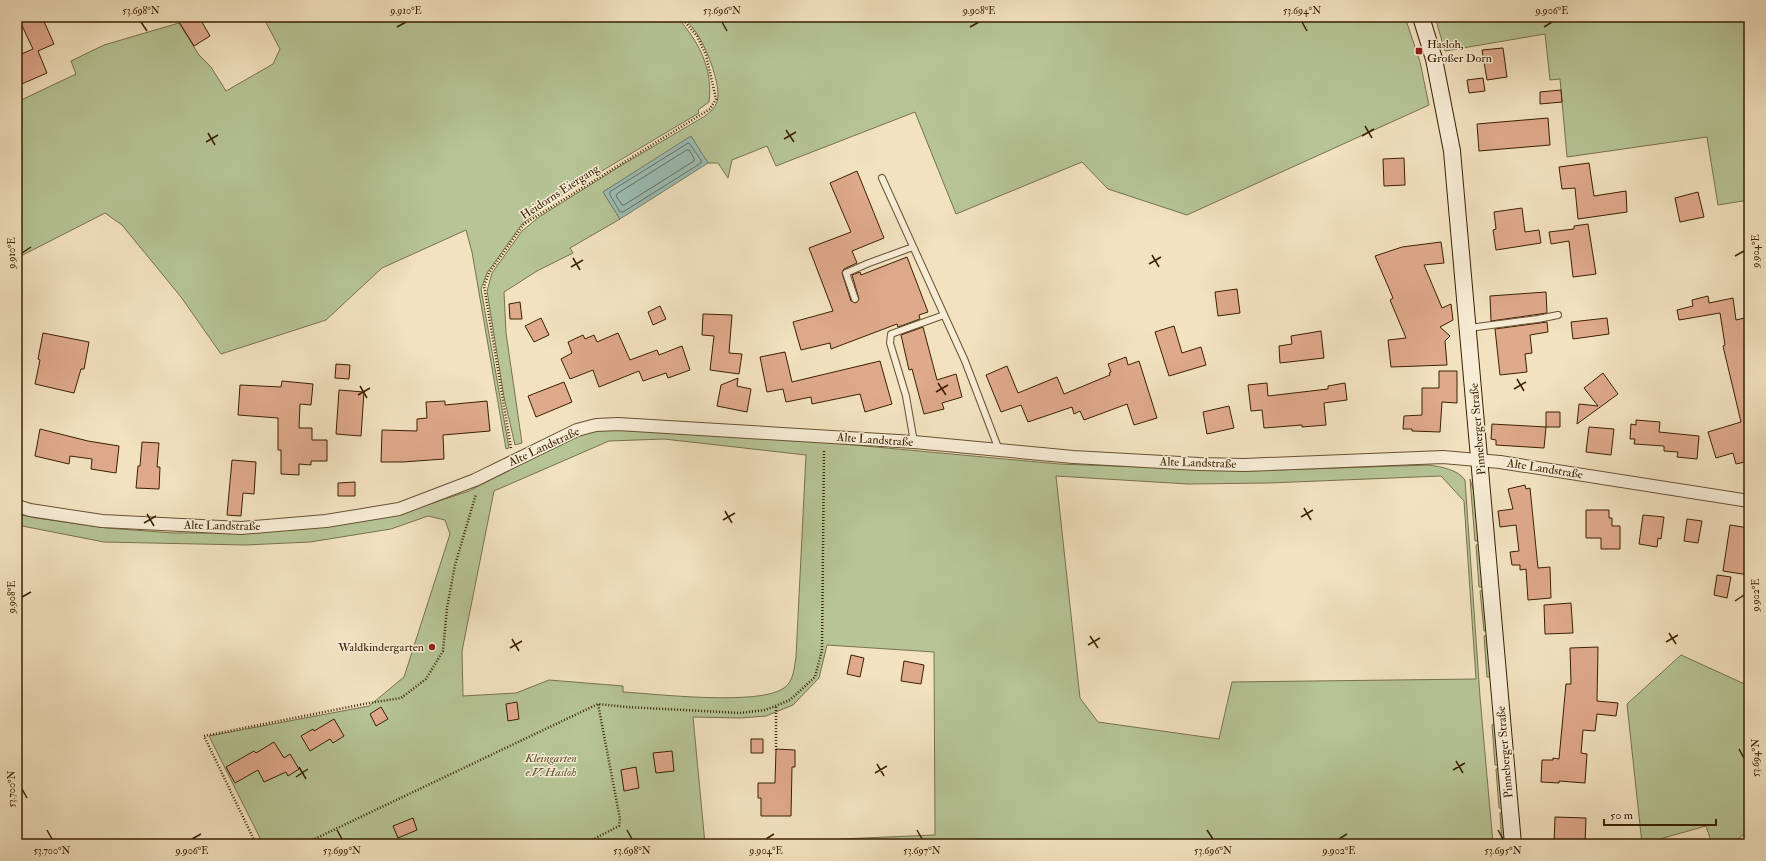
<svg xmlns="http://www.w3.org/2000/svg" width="1766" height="861" viewBox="0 0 1766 861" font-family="'IM FELL Double Pica',serif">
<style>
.green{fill:#b6c496;stroke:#78724c;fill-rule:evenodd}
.water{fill:#9bbdb5;stroke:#747e6d}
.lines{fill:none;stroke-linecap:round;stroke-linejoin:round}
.shore{stroke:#6a6e5b;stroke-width:1}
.building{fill:#dfa98c;stroke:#3a2001}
.service-casing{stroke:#685031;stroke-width:8}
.minor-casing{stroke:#685031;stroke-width:14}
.secondary-casing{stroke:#3a2001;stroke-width:18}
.path{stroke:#3a2001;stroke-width:2.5;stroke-dasharray:1 2;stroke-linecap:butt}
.service{stroke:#f7ecd6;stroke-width:6}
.minor{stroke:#f7ecd6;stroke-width:12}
.secondary{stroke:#f7ecd6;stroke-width:16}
.ticks{fill:none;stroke:#3a2001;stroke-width:1.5}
.poi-dot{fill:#8f2418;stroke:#f7ecd6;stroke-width:1.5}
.labels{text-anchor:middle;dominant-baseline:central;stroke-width:3;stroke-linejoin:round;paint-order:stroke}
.poi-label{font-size:12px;fill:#3a2001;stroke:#f7ecd6;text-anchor:start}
.street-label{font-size:12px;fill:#3a2001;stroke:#f7ecd6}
.park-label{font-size:12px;font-style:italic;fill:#5f512e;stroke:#f7ecd6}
.neatline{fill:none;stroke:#3a2001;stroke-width:1.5}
.ticks-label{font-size:10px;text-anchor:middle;fill:#3a2001}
</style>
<rect width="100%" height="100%" fill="#f2e2c0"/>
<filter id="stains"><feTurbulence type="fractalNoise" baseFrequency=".005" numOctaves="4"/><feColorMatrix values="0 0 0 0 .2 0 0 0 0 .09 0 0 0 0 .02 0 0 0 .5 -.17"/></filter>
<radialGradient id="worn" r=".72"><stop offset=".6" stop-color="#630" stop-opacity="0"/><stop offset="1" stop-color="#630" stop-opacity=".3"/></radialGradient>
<path class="green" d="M 263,17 L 677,17 C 699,42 713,68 709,102 L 698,110 L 699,113 L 585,181 L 548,204 L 522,224 L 487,273 L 481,289 L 509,448 L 506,449 L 472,252 L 466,230 L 382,268 L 326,320 L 221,354 L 181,297 L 122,225 L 105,213 L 17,258 L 17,102 L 76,74 L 71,61 L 104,45 L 179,23 L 199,55 L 211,67 L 226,91 L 273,64 L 280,49 Z
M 684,17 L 1405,17 L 1420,62 L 1429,105 L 1187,215 L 1108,189 L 1082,162 L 956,214 L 915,112 L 776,166 L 767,146 L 732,160 L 728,178 L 718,163 L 708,163 L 691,137 L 603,192 L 620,219 L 570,248 L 573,253 L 537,271 L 504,292 L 506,333 L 522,443 L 515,445 L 504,397 L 487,291 L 492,273 L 522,231 L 539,217 L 622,165 L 705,116 C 710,112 715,108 717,102 C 722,87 707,50 699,37 C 695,30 689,23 684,17 Z
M 1435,17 L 1749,17 L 1749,200 L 1718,205 L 1707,137 L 1567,157 L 1560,79 L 1550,80 L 1545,34 L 1445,51 Z
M 598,429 L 811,441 L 1059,464 L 1245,471 L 1429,465 C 1441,467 1457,469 1465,480 L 1480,697 L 1493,844 L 823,844 L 840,839 L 935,835 L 934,652 L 827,645 L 819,678 L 793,705 L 766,716 L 740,718 L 693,717 L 705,844 L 263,844 L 209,736 L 369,706 L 404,677 L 450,534 L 445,520 L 428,516 L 391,529 L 310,542 L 245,545 L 104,542 L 17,525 L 17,514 L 36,518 L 107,528 L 173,533 L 241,533 L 305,529 L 409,511 L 469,491 L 576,436 ZM 664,439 L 806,455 L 796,657 C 794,668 794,681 784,688 C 760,706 656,694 623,692 L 623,686 L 549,680 L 516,693 L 463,696 L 462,651 L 494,491 L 609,441 ZM 1056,476 L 1188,484 L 1269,483 L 1441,476 L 1464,501 L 1476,679 L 1232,682 L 1219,739 L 1098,722 L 1080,698 Z
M 1470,479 L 1475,495 L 1479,541 L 1475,541 Z
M 1480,544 L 1483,587 L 1479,587 L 1476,545 Z
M 1484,590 L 1487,631 L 1484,631 L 1480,591 Z
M 1488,635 L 1491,677 L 1487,677 L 1484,636 Z
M 1681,655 L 1749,686 L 1749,830 L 1732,844 L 1712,844 L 1706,826 L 1642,844 L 1627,704 Z
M 1496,723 L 1499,765 L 1495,765 L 1492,725 Z
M 1499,768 L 1504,809 L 1499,808 L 1496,769 Z
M 1504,812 L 1506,844 L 1502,844 L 1500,813 Z"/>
<path class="water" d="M 691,136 L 708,163 L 620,219 L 603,192 Z"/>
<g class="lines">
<path class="shore" d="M 689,143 L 701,160 L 701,163 L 623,212 L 620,212 L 610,195 L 610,192 Z
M 687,150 L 689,150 L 694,158 L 694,161 L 624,205 L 622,205 L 616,196 L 617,194 Z"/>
</g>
<path class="building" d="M 18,17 L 42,17 L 54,44 L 38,51 L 47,73 L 17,86 L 17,56 L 33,49 Z
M 176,17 L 199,17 L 210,36 L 194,46 Z
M 1503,48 L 1507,77 L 1487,80 L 1482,50 Z
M 1483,78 L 1485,91 L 1469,93 L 1467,80 Z
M 1561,90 L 1562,102 L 1540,104 L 1540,92 Z
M 1548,118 L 1550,145 L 1479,151 L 1477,124 Z
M 1404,158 L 1405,185 L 1384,186 L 1383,159 Z
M 1589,163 L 1594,196 L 1626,191 L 1627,212 L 1578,219 L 1575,188 L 1562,189 L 1559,167 Z
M 857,171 L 884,238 L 852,251 L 857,263 L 844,269 L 842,273 L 851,301 L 856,303 L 859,299 L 852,275 L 860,272 L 861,275 L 907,257 L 928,312 L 919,315 L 920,319 L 898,327 L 897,324 L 831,349 L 830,343 L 801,350 L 793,322 L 833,311 L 809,248 L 851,232 L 830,183 Z
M 1698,192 L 1704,217 L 1680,222 L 1675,198 Z
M 1522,208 L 1525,232 L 1539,230 L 1541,243 L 1496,250 L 1493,230 L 1496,229 L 1494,212 Z
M 1588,224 L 1596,274 L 1573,277 L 1569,241 L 1551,244 L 1549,232 L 1574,229 L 1574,226 Z
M 1441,242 L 1444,263 L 1424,265 L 1442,308 L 1451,304 L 1453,320 L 1440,327 L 1450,336 L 1445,341 L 1447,365 L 1391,367 L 1388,340 L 1406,338 L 1390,300 L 1393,298 L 1375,256 L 1402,247 Z
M 1237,289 L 1240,313 L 1218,316 L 1215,292 Z
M 1546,292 L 1547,313 L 1491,321 L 1490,296 Z
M 1708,296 L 1709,303 L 1733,298 L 1736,320 L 1749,317 L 1749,461 L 1736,464 L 1733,453 L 1716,458 L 1708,432 L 1741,422 L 1723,346 L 1725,345 L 1720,313 L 1679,320 L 1677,310 L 1693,306 L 1692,300 Z
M 520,302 L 522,319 L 510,319 L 509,304 Z
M 660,306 L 666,319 L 653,325 L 648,312 Z
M 703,314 L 732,315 L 729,353 L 742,354 L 739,374 L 710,370 L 714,336 L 702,335 Z
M 541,318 L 549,335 L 534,342 L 525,326 Z
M 1607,318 L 1609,334 L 1573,339 L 1571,322 Z
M 1547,322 L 1548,332 L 1530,335 L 1532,353 L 1525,354 L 1527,372 L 1500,375 L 1495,329 Z
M 1174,326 L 1182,353 L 1201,347 L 1206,365 L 1169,376 L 1155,332 Z
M 923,327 L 937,380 L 956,374 L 962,397 L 942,403 L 944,409 L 924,414 L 912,369 L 909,370 L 901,335 Z
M 1321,331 L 1324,358 L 1280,363 L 1279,346 L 1292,344 L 1291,336 Z
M 43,333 L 89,342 L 84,369 L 81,369 L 74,393 L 35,384 L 40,360 L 38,359 Z
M 618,333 L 630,360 L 657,350 L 659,355 L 682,346 L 690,370 L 668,378 L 666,373 L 643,381 L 639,371 L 599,387 L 593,370 L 570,379 L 561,359 L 572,353 L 568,342 L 583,335 L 585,339 L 594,335 L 597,342 Z
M 785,352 L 792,382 L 880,361 L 892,404 L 865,412 L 860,394 L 812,404 L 811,397 L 786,402 L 783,389 L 767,392 L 760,357 Z
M 1126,357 L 1128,365 L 1139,361 L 1157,418 L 1134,425 L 1127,404 L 1084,420 L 1080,411 L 1074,414 L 1072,407 L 1028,422 L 1021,405 L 1001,412 L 986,375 L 1007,366 L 1018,393 L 1057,377 L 1064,394 L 1110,375 L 1109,373 L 1111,372 L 1108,364 Z
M 336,364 L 350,365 L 349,379 L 335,378 Z
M 1439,371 L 1457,371 L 1457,403 L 1442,402 L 1440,432 L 1412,431 L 1412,429 L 1403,429 L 1404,416 L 1422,415 L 1422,388 L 1439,388 Z
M 1603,373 L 1618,394 L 1577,424 L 1579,404 L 1598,406 L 1584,388 Z
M 738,378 L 737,386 L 751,389 L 747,412 L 717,406 L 721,385 Z
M 282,381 L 313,384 L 311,405 L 300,404 L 299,428 L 312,428 L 312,440 L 327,440 L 327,461 L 311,461 L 311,465 L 299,464 L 299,475 L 281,474 L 281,450 L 278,450 L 278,418 L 238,415 L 240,385 L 281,387 Z
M 564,382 L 572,402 L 536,417 L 528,396 Z
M 1267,383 L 1268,396 L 1328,389 L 1328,386 L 1345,383 L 1347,400 L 1324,403 L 1326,425 L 1302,427 L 1302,425 L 1264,428 L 1262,410 L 1251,411 L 1248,385 Z
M 339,390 L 364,392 L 361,436 L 336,434 Z
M 445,401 L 445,405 L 487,401 L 490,431 L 443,435 L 444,459 L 403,462 L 381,462 L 382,430 L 417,431 L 417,419 L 427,418 L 426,402 Z
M 1229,406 L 1234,428 L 1207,434 L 1203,412 Z
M 1546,412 L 1560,412 L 1560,427 L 1546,427 Z
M 1636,420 L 1660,422 L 1659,432 L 1699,436 L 1697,459 L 1677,457 L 1678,452 L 1664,451 L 1664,446 L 1634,444 L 1635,439 L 1630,439 L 1631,424 L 1636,425 Z
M 1492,424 L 1546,427 L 1544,448 L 1496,445 L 1496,440 L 1491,439 Z
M 1589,427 L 1614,429 L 1611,455 L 1586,452 Z
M 40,429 L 88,441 L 119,446 L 116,473 L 91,469 L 92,459 L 70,456 L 69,464 L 35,456 Z
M 142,442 L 159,443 L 157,467 L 160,467 L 159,489 L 136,488 L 138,466 L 140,466 Z
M 232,460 L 256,462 L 254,494 L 243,493 L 241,516 L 227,515 Z
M 355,482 L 355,496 L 338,496 L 338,483 Z
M 1525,485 L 1526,489 L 1530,488 L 1538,568 L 1550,567 L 1551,598 L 1528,600 L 1526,569 L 1520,570 L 1520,565 L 1512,565 L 1510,552 L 1519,551 L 1516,525 L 1500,527 L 1498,511 L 1513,509 L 1508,489 Z
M 1586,510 L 1609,510 L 1609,518 L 1612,518 L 1612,526 L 1620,526 L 1620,549 L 1601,549 L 1601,538 L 1586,538 Z
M 1643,515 L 1664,517 L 1661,539 L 1658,538 L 1657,547 L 1639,544 Z
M 1687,519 L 1702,521 L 1698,543 L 1684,541 Z
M 1730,525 L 1749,528 L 1749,575 L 1723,571 Z
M 1717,575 L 1731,577 L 1727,598 L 1714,595 Z
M 1571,603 L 1573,633 L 1545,634 L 1544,605 Z
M 1598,647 L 1597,701 L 1618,703 L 1616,716 L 1597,714 L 1595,731 L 1583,730 L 1581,753 L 1587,754 L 1585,783 L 1559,781 L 1559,783 L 1541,782 L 1542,760 L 1553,760 L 1553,758 L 1559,759 L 1566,684 L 1571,684 L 1570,648 Z
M 851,655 L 864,658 L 860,677 L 847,674 Z
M 904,661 L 924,665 L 921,684 L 901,681 Z
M 517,702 L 519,719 L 508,721 L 506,704 Z
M 381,707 L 388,719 L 376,726 L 370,714 Z
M 334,719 L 344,736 L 333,743 L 330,739 L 310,751 L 301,736 L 313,729 L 314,731 Z
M 751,739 L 763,739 L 763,753 L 751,753 Z
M 274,742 L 284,758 L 290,754 L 299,769 L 288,776 L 286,772 L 264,782 L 258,770 L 235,783 L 226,767 L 254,751 L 256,753 Z
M 776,749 L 795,750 L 795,767 L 792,767 L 791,816 L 761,816 L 761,798 L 758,798 L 758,783 L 775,783 Z
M 672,751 L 674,771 L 656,773 L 653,753 Z
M 636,767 L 639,788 L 624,791 L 621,770 Z
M 1555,817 L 1586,818 L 1585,844 L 1554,844 Z
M 413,818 L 417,830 L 398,838 L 393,826 Z"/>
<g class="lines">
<g class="service-casing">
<path id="service" d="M 882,178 L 965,361 L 999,450
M 855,299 L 846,273 L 869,263 L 913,247
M 1469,328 L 1538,319 L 1558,315
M 914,442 L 906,396 L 890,343 L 891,334 L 944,315"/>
</g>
<g class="minor-casing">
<path id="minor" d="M 17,506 L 30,510 L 102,521 L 241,528 L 326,521 L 399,509 L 475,480 L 577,430 L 596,425 L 618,424 L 914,442 L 1073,457 L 1199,464 L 1244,465 L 1443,457 L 1500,462 L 1749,501"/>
</g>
<g class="secondary-casing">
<path id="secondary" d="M 1421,17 L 1434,59 L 1452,151 L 1513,844"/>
</g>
<path class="path" d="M 511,448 L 484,286 L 489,273 L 524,224 L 710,109 L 716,99 L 706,55 L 697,36 L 681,17
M 776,750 L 776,705
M 256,844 L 204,736 L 369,703 L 401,698 L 426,679 L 443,651 L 447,608 L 455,565 L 476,494
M 304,844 L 598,704 L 627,707 L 740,713 L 765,710 L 790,700 L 815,677 L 822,650 L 824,449
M 584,844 L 619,826 L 620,819 L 598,704"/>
<use href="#service" class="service"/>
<use href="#minor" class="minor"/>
<use href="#secondary" class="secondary"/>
</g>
<path class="ticks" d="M 141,22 L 147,31M 722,22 L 727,31M 1302,22 L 1307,31M 397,27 L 406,22M 970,27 L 979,22M 1544,27 L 1552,22M 1365,126 L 1372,138M 786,130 L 794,142M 208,133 L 215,145M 1362,136 L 1374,129M 784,139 L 796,132M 206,142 L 218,135M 22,253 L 31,247M 1152,255 L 1159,267M 1735,256 L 1744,251M 573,258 L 580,270M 1149,264 L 1161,257M 571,267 L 583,260M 1517,379 L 1524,391M 938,383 L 946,395M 360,386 L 367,398M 1514,389 L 1526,382M 936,392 L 948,385M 358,395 L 370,388M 1304,508 L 1311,520M 725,511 L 732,523M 147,514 L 154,526M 1301,517 L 1313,510M 723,520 L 735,513M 144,523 L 156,516M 22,597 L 31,592M 1735,601 L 1744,595M 1669,633 L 1676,644M 1090,636 L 1098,648M 512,639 L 519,651M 1666,642 L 1678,635M 1088,645 L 1100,638M 510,648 L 522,641M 1739,749 L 1744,758M 1456,761 L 1463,773M 877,764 L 884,776M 299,767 L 306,779M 1453,770 L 1465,763M 875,773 L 887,766M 296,777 L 308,769M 22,789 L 27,798M 47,830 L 52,839M 337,830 L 342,839M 627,830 L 632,839M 917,830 L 922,839M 1207,830 L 1213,839M 1498,830 L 1503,839M 192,839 L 201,834M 766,839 L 774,834M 1339,839 L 1347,834"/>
<g class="poi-dot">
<rect x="1415" y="47" width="8" height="8" rx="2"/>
<circle cx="432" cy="647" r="4"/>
</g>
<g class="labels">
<g class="poi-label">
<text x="1427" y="44">Hasloh,<tspan x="1427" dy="14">Großer Dorn</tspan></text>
<text x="424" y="647" text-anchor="end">Waldkindergarten</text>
</g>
<g class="street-label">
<text transform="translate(560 192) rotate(-33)">Heidorns Eiergang</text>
<text transform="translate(1478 429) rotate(-95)">Pinneberger Straße</text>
<text transform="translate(875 440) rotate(4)">Alte Landstraße</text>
<text transform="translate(544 447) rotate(-25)">Alte Landstraße</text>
<text transform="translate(1198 463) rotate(2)">Alte Landstraße</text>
<text transform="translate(1545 469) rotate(9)">Alte Landstraße</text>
<text transform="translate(222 526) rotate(1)">Alte Landstraße</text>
<text transform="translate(1505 752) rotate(-95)">Pinneberger Straße</text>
</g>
<g class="park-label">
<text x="551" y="758">Kleingarten<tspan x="551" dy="14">e.V. Hasloh</tspan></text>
</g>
</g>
<rect width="1766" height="861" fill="none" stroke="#f2e2c0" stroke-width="44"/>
<path d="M1604 819v6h112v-6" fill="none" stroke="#3a2001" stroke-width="2"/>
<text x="1610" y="819" font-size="12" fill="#3a2001" stroke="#f7ecd6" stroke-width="3" paint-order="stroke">50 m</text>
<rect x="22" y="22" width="1722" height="817" class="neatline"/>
<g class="ticks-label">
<text x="141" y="14">53.698°N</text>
<text x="406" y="14">9.910°E</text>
<text x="722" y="14">53.696°N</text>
<text x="979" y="14">9.908°E</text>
<text x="1302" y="14">53.694°N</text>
<text x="1552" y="14">9.906°E</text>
<text transform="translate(1755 251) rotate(-90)" y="4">9.904°E</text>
<text transform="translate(11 253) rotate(-90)" y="4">9.910°E</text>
<text transform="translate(1755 595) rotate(-90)" y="4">9.902°E</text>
<text transform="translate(11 597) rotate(-90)" y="4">9.908°E</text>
<text transform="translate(1755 758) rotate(-90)" y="4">53.694°N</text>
<text transform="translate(11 789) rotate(-90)" y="4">53.700°N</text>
<text x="52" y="854">53.700°N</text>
<text x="192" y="854">9.906°E</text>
<text x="342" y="854">53.699°N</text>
<text x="632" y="854">53.698°N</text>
<text x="766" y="854">9.904°E</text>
<text x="922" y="854">53.697°N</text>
<text x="1213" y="854">53.696°N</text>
<text x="1339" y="854">9.902°E</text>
<text x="1503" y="854">53.695°N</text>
</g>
<rect width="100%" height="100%" filter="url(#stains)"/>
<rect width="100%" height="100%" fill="url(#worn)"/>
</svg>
